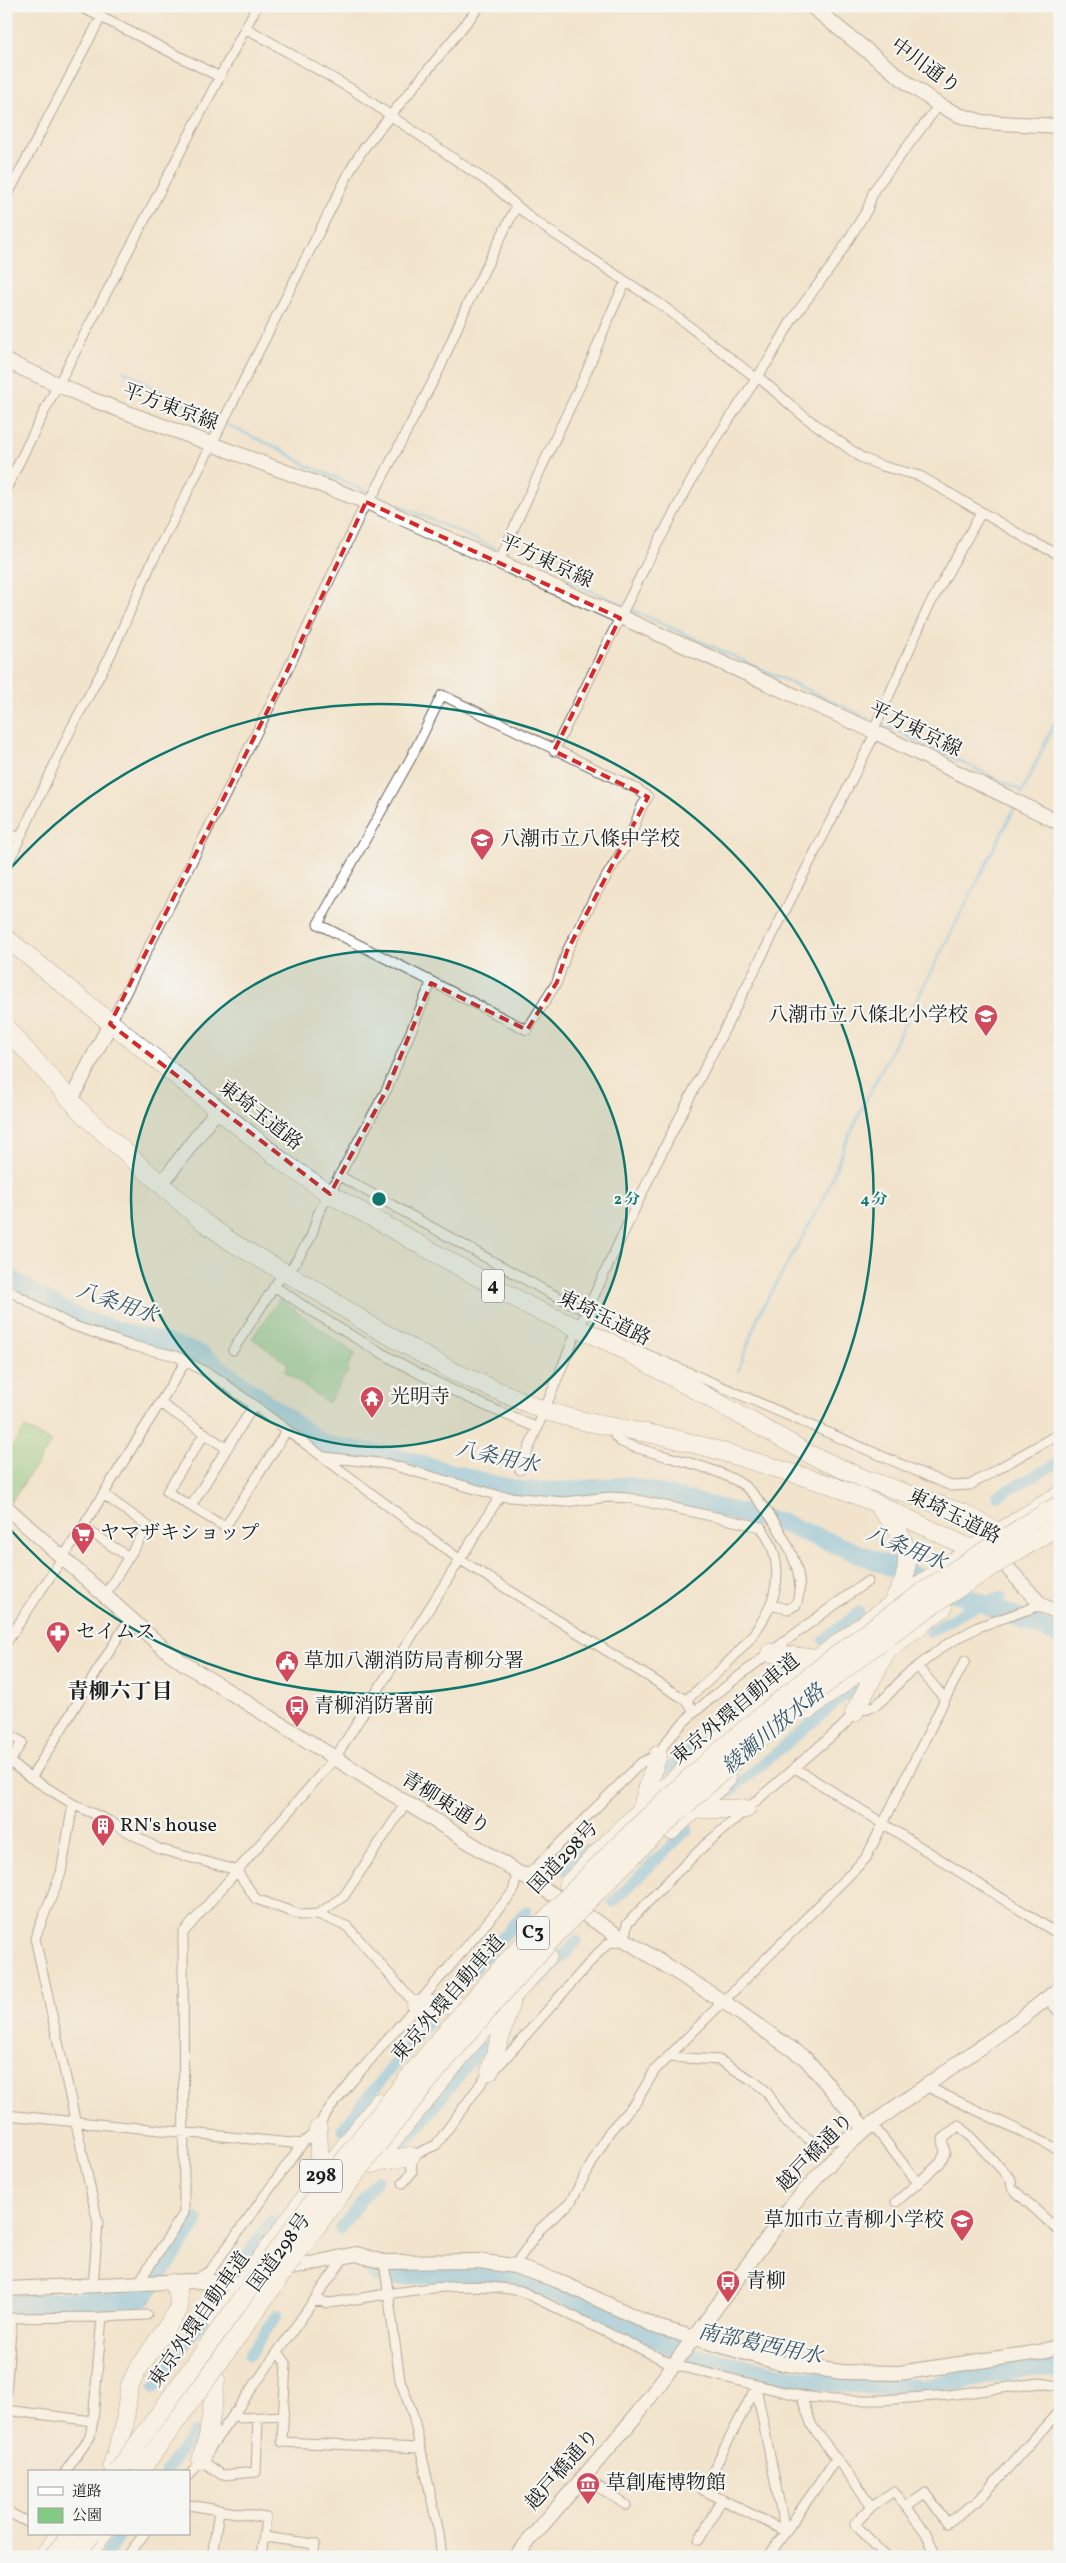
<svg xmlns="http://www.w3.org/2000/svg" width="1066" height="2563" viewBox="0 0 1066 2563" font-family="Vollkorn,'Noto Serif JP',serif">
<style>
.green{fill:#83ca85;stroke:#507350}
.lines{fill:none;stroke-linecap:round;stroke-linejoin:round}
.stream{stroke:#6fc0eb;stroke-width:3}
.canal{stroke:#6fc0eb;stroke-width:11}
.river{stroke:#6fc0eb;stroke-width:19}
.street-casing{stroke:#67625a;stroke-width:11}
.secondary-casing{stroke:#67625a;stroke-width:16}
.highway-casing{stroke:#67625a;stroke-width:19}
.street{stroke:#fff;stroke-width:9}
.secondary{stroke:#fff;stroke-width:14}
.highway{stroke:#fff;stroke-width:18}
.highway-bridge-casing{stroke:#67625a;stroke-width:19;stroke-linecap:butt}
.highway-bridge{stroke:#fff;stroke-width:18}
.marked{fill:none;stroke:#d62828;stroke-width:4;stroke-dasharray:10 6;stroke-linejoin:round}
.ring{fill:none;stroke:#0f766e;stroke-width:2.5}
.labels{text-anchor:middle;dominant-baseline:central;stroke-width:4.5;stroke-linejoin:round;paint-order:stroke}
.shield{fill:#f6f6f2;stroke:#5d5d5c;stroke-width:1}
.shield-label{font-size:19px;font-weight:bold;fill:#1c1c1c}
.street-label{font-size:20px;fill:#1c1c1c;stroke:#f6f6f2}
.poi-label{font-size:20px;fill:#1c1c1c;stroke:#f6f6f2;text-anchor:start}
.water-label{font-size:21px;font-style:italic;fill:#395564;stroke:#f6f6f2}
.neighbourhood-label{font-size:21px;font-weight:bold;fill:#1c1c1c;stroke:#f6f6f2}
.centre{fill:#0f766e;stroke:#f6f6f2;stroke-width:2.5}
.ring-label{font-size:15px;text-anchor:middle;font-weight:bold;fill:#0f766e;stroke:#f6f6f2;stroke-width:4.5;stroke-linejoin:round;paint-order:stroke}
</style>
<rect width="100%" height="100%" fill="#f6f6f2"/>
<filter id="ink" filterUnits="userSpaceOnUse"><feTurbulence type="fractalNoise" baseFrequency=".02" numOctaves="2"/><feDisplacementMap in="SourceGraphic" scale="10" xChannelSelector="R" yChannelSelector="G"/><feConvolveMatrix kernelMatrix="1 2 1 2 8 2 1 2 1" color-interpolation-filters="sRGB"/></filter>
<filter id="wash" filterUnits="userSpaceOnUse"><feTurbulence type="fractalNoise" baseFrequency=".0096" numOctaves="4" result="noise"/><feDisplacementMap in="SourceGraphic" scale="20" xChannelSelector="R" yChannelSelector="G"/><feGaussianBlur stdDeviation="1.12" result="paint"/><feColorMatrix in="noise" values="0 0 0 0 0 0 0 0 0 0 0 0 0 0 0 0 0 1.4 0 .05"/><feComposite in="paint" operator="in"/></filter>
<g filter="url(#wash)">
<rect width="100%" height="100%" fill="#f2e4cc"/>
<path class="green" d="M 280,1299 L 355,1354 L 347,1367 L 349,1369 L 328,1403 L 284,1371 L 288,1364 L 252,1338 Z
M 25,1428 L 52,1442 L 11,1502 L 6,1500 L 6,1456 Z"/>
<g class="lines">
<path class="stream" d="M 124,371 L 220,423
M 227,425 L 282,450 L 304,464 L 369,492
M 378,496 L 500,550
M 507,553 L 623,605
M 630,609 L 871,719
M 881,723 L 1022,791
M 1022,793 L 1060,711
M 738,1371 L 759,1314 L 824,1199 L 844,1147 L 865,1102 L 1015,807"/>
<path class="canal" d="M 997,1496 L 1060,1462
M 930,1632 L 965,1611 L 1001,1597
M 824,1640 L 859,1612
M 667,1770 L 786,1668
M 722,1798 L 851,1690
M 565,1870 L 586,1849
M 613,1902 L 688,1829
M 462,1982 L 526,1911
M 539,1982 L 577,1941
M 342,2129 L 429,2021
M 404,2145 L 483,2046
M 340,2229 L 377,2180
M 248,2254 L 271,2221
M 249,2355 L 278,2314
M 154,2388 L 205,2316
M 166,2472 L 194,2432
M 106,2554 L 121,2534"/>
<path class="river" d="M 6,1276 C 29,1290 52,1306 76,1317 C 116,1334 161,1338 201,1355 L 318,1441 L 330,1446 L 387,1455 L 494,1485 L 525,1491 L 562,1491 L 628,1486 L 785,1524 L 1060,1635
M 376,2273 L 397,2276 L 496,2272 L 580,2301 L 695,2357 L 796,2379 L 922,2389 L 1033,2365 L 1060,2368
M 6,2304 L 143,2298 L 194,2221"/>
</g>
</g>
<g filter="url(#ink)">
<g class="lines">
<g class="street-casing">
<path id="street" d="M 79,6 L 220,77
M 246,28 L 353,90 L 494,186 L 532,219 L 663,306 L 756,378
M 6,198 L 101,17
M 757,376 L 801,414 L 862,458 L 882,466 L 920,476 L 1029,540 L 1060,555
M 6,489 L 50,400 L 257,6
M 369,503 L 440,368 L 466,307 L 516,207
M 499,562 C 525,501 553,443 581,384 C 597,350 608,315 626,282
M 442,695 L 637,789 L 648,797 L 642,806 L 628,842 L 598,890 L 567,951 L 557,982 L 527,1030 L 318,924 L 411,758 Z
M 873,731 L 928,608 L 981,513
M 554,751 L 646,565 L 703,459 L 770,358 L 793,318 L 834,263 L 867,210 L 874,190 L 939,105
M 6,832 L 20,838 L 72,727 L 111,654 L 151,564 L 353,165 L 364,148 L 480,6
M 6,867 L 20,838
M 110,1024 L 280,686 L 366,502
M 340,1176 L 544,1290 L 586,1311
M 288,1274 L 311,1237 L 318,1214 L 387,1089 L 431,983
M 274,1286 C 357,1343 445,1391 538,1428
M 6,1289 L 69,1324 L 129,1345 L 176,1356 L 220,1380 L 459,1559 L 686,1700 L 694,1711
M 233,1350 L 284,1272
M 637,1350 L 951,1486 L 970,1485 L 1060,1433
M 160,1403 L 226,1448
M 612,1427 L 615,1436 L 621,1442 C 657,1457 707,1463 740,1483 C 757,1493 779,1528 788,1546 C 797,1565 804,1584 796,1605 L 788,1609 L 770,1605
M 205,1433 L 167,1492 L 225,1527 L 287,1430
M 324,1457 L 388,1464 L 500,1496 L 564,1502 L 609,1497 L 629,1498 L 761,1527 C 810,1597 735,1658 686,1700
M 520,1470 L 573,1340 L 655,1166 L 876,732
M 103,1494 L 148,1526 L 105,1595
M 191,1506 L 254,1405
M 83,1527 L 129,1557
M 6,1643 L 83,1527 L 186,1361
M 945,1699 L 965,1661
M 6,1732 L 22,1742 L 10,1762
M 6,1759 L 31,1778 L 73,1804 L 109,1821 L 159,1849 L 236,1870 L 256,1899 L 301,1915 L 318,1914 L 348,1927 L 416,2005
M 795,1768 L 1060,1935
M 31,1778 L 130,1618
M 73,1804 L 61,1873 L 35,1938 L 98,2223 L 93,2286
M 318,1914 L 344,1896 L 406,1803
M 1047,1999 L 1060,2013
M 668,2057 L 719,2060 L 755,2082 L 766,2091 L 787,2123 L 813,2142 L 842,2139 L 858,2132
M 928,2083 L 932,2089 L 1060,2150
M 6,2115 L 302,2144
M 872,2124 L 918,2183 L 940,2163 L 945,2153 L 943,2139 L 959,2125 L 1011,2179 L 1012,2188 L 1060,2232
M 403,2183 L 412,2172 L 411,2156 L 436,2145 L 490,2071 L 494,2071 L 599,1952 L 609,1943 L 625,1940 L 627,1924 L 671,1878 L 705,1845 L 843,1726 L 854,1713 L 876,1705 L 888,1695 L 905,1676 L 944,1646 L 978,1627 L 1041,1605
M 896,2202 L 918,2183
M 384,2262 L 400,2380 L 413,2415 L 439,2533 L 442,2557
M 514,2266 L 540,2229 L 570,2203 L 609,2132 L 636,2102 L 655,2070 L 866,1858 L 945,1699 L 918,1667
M 194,2280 L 210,2271 L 302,2144 L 318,2129 L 324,2116 L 353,2080 L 513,1892 L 516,1879 L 514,1870 L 528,1873 L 534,1869 L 642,1762 L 658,1755 C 671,1729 702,1706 724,1688 C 771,1651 819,1616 868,1581
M 137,2285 L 184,2213 L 183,1933 L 335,1758 L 500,1496
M 314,2300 L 329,2303 C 394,2294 456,2278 521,2291 L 674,2365 L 801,2396 L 835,2400 L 882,2400 L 948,2395 L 1040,2383 L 1060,2386
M 102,2317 L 147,2315
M 6,2318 L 102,2317 L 93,2421 L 90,2437 L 65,2472
M 278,2352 L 286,2363 L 282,2442 L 420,2448
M 756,2387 L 785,2531 L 703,2490 Z
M 6,2393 L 12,2318
M 801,2396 L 812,2426 L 872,2506
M 6,2410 L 93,2421
M 234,2413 L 241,2418 L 282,2416
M 210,2448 L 346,2255
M 201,2460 L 222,2475 L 256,2472 L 258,2418
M 189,2476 L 202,2459
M 584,2477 L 626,2505
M 189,2505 L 266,2518 L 261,2557
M 906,2507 L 926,2493 L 947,2523 L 978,2501 L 1060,2410
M 6,2511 L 29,2523
M 264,2537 L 315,2544 L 313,2557
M 699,2540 L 722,2499
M 127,2557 L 144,2534
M 212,2557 L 219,2511
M 768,2557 L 836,2459
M 886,2557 L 855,2524 L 872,2506 L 894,2491 L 926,2533 L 935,2554 L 931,2557"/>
</g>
<g class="secondary-casing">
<path id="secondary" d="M 811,6 L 910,85 L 939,105 L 959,115 L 982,122 L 1060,126
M 6,361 L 88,398 L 369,503 L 873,731 L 1060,823
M 71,1100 L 110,1024
M 162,1183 L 217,1110
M 6,1507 L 162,1647 L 185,1664 L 724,2002 L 806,2059 L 865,2129
M 1007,1567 L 1041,1605 L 1060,1613
M 282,2270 L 356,2254 L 384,2262 L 478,2261 L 514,2266 L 556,2280 L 657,2327 L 780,2363 L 842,2372 L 899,2373 L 1040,2352 L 1060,2346
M 6,2289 L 191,2281 L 242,2283 L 250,2280
M 515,2557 L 635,2417 L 792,2205 L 839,2153 L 872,2124 L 1023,2017 L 1060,1988"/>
</g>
<g class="highway-casing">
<path id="highway" d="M 6,938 L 283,1162 L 330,1194 L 531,1307 L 613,1344 L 813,1456 L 865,1479 L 963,1513 L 998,1532 L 1000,1540
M 6,1028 L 85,1116 L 202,1221 L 233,1243 L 319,1292 L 370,1325 L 454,1372 L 545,1411 L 587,1422 L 668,1437 L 710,1448 L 831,1485 L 873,1502 L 980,1553
M 880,1509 C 908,1536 917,1565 894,1599
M 770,1653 L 816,1659
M 808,1710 L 943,1608
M 854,1713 L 886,1652
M 641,1809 L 658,1755
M 694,1809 L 746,1809
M 671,1831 L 727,1779
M 568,1884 C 713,1730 878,1603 1060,1495
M 416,2005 L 459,2005
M 490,2071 L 511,2001
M 375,2162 L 411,2156
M 373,2164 L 470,2045 L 548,1956
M 314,2181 C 321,2164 319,2147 318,2129
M 215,2321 L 310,2191 L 379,2102
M 201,2460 L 208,2436 L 216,2380
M 112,2465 L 124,2428 L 129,2387 L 137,2371 L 179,2309 L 178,2292 L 172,2283
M 42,2557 L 60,2534
M 86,2557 L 103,2534"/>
</g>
<use href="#street" class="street"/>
<use href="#secondary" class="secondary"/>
<use href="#highway" class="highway"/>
<g class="highway-bridge-casing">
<path id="highway-bridge" d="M 117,2472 C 222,2328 322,2181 436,2044 C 613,1830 821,1645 1060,1504
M 139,2472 C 234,2345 321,2213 421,2090 C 555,1925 705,1774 875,1646 C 934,1602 997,1563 1060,1525
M 53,2557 L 70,2534
M 74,2557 L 92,2534"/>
</g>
<use href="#highway-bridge" class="highway-bridge"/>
</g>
</g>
<path d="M0 0H1066V2563H0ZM 366,502 L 620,618 L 554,751 L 648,797 L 567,951 L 557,982 L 527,1030 L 431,983 L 387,1089 L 330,1194 L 110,1024 L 280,686 Z" fill="#f2e4cc" fill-opacity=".55" fill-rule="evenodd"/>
<path class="marked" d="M 366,502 L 620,618 L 554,751 L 648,797 L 567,951 L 557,982 L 527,1030 L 431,983 L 387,1089 L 330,1194 L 110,1024 L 280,686 Z"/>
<circle cx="379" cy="1199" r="248" fill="#0f766e" fill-opacity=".12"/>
<g class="ring">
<circle cx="379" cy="1199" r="248"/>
<path d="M8 871A495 495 0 1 1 8 1527"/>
</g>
<defs>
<g id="school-pin" transform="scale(1.25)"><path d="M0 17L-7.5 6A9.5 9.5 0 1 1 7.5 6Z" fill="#d1495b" stroke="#f6f6f2"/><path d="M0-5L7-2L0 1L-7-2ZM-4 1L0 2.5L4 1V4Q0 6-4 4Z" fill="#fff"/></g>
<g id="temple-pin" transform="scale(1.25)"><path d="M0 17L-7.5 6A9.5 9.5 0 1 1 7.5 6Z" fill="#d1495b" stroke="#f6f6f2"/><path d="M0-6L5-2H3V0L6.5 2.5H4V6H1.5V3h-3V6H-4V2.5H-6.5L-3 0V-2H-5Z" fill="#fff"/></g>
<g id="supermarket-pin" transform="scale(1.25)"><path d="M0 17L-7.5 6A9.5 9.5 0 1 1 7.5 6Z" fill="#d1495b" stroke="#f6f6f2"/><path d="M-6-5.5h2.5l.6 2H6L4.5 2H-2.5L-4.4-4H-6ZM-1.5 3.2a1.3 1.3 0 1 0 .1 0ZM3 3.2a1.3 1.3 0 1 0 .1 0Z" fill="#fff"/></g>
<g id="pharmacy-pin" transform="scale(1.25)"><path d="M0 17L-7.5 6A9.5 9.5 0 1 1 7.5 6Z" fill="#d1495b" stroke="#f6f6f2"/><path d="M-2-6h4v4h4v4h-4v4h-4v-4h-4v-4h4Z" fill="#fff"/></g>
<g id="civic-pin" transform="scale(1.25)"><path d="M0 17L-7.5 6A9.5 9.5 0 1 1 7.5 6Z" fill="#d1495b" stroke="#f6f6f2"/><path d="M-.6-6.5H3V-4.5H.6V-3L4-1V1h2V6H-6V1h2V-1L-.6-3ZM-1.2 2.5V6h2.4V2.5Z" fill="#fff"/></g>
<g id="bus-pin" transform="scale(1.25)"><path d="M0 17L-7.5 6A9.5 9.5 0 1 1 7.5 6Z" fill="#d1495b" stroke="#f6f6f2"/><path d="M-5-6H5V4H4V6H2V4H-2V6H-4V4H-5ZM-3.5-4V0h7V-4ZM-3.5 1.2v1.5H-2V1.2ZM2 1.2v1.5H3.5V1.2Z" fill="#fff"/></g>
<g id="building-pin" transform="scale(1.25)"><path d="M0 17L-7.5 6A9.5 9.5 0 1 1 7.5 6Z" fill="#d1495b" stroke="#f6f6f2"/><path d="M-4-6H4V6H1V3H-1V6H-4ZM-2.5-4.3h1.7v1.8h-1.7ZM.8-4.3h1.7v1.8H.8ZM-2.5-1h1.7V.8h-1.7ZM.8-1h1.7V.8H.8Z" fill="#fff"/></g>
<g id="museum-pin" transform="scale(1.25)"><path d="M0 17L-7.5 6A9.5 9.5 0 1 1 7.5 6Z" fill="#d1495b" stroke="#f6f6f2"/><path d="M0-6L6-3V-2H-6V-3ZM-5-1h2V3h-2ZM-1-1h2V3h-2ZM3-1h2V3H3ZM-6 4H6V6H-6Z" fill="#fff"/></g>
</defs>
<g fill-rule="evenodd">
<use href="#school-pin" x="482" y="840"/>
<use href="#school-pin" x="986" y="1016"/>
<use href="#temple-pin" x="372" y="1398"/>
<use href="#supermarket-pin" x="83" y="1534"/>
<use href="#pharmacy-pin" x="58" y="1633"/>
<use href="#civic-pin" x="287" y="1662"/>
<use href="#bus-pin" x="297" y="1707"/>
<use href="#building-pin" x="103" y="1826"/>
<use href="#school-pin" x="962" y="2221"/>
<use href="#bus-pin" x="728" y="2282"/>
<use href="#museum-pin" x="588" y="2484"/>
</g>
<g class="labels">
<g class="shield">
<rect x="482" y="1269.5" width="22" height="33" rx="4"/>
<rect x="517" y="1916.5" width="32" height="33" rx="4"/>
<rect x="300" y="2159.5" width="42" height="33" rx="4"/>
</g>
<g class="shield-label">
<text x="493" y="1286">4</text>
<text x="533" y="1933">C3</text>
<text x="321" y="2176">298</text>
</g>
<g class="street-label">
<text transform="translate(925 67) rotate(36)">中川通り</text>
<text transform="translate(170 408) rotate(20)">平方東京線</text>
<text transform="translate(546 562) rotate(25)">平方東京線</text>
<text transform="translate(915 730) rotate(26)">平方東京線</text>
<text transform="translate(260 1116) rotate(38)">東埼玉道路</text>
<text transform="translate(604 1319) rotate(26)">東埼玉道路</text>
<text transform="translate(954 1517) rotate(26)">東埼玉道路</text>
<text transform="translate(736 1710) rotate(-40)">東京外環自動車道</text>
<text transform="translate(445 1804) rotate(32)">青柳東通り</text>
<text transform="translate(564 1858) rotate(-47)">国道298号</text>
<text transform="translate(449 1999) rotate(-49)">東京外環自動車道</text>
<text transform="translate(816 2153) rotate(-46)">越戸橋通り</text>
<text transform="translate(280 2253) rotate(-54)">国道298号</text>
<text transform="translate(200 2320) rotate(-55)">東京外環自動車道</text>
<text transform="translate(563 2470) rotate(-49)">越戸橋通り</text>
</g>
<g class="poi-label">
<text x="500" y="840">八潮市立八條中学校</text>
<text x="968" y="1016" text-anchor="end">八潮市立八條北小学校</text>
<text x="390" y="1398">光明寺</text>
<text x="100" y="1534">ヤマザキショップ</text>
<text x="76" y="1633">セイムス</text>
<text x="304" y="1662">草加八潮消防局青柳分署</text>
<text x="314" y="1707">青柳消防署前</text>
<text x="120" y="1826">RN's house</text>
<text x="944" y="2221" text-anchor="end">草加市立青柳小学校</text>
<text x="746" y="2282">青柳</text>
<text x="606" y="2484">草創庵博物館</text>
</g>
<g class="water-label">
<text transform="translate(117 1304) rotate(19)">八条用水</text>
<text transform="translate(497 1458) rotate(12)">八条用水</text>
<text transform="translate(906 1549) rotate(22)">八条用水</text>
<text transform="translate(774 1730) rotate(-40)">綾瀬川放水路</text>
<text transform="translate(760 2345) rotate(12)">南部葛西用水</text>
</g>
<g class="neighbourhood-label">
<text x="120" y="1692">青柳六丁目</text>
</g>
</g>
<circle cx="379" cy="1199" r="8" class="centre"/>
<g class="ring-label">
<text x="627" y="1204">2 分</text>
<text x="874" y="1204">4 分</text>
</g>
<rect width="1066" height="2563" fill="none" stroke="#f6f6f2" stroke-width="25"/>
<rect x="28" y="2470" width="162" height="65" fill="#f6f6f2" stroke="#9f9f9c"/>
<rect x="38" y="2487" width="25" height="8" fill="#ffffff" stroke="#9f9f9c"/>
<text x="72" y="2496" font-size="15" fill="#1c1c1c">道路</text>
<rect x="38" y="2508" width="25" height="15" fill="#83ca85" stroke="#9f9f9c"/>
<text x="72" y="2520" font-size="15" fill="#1c1c1c">公園</text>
</svg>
